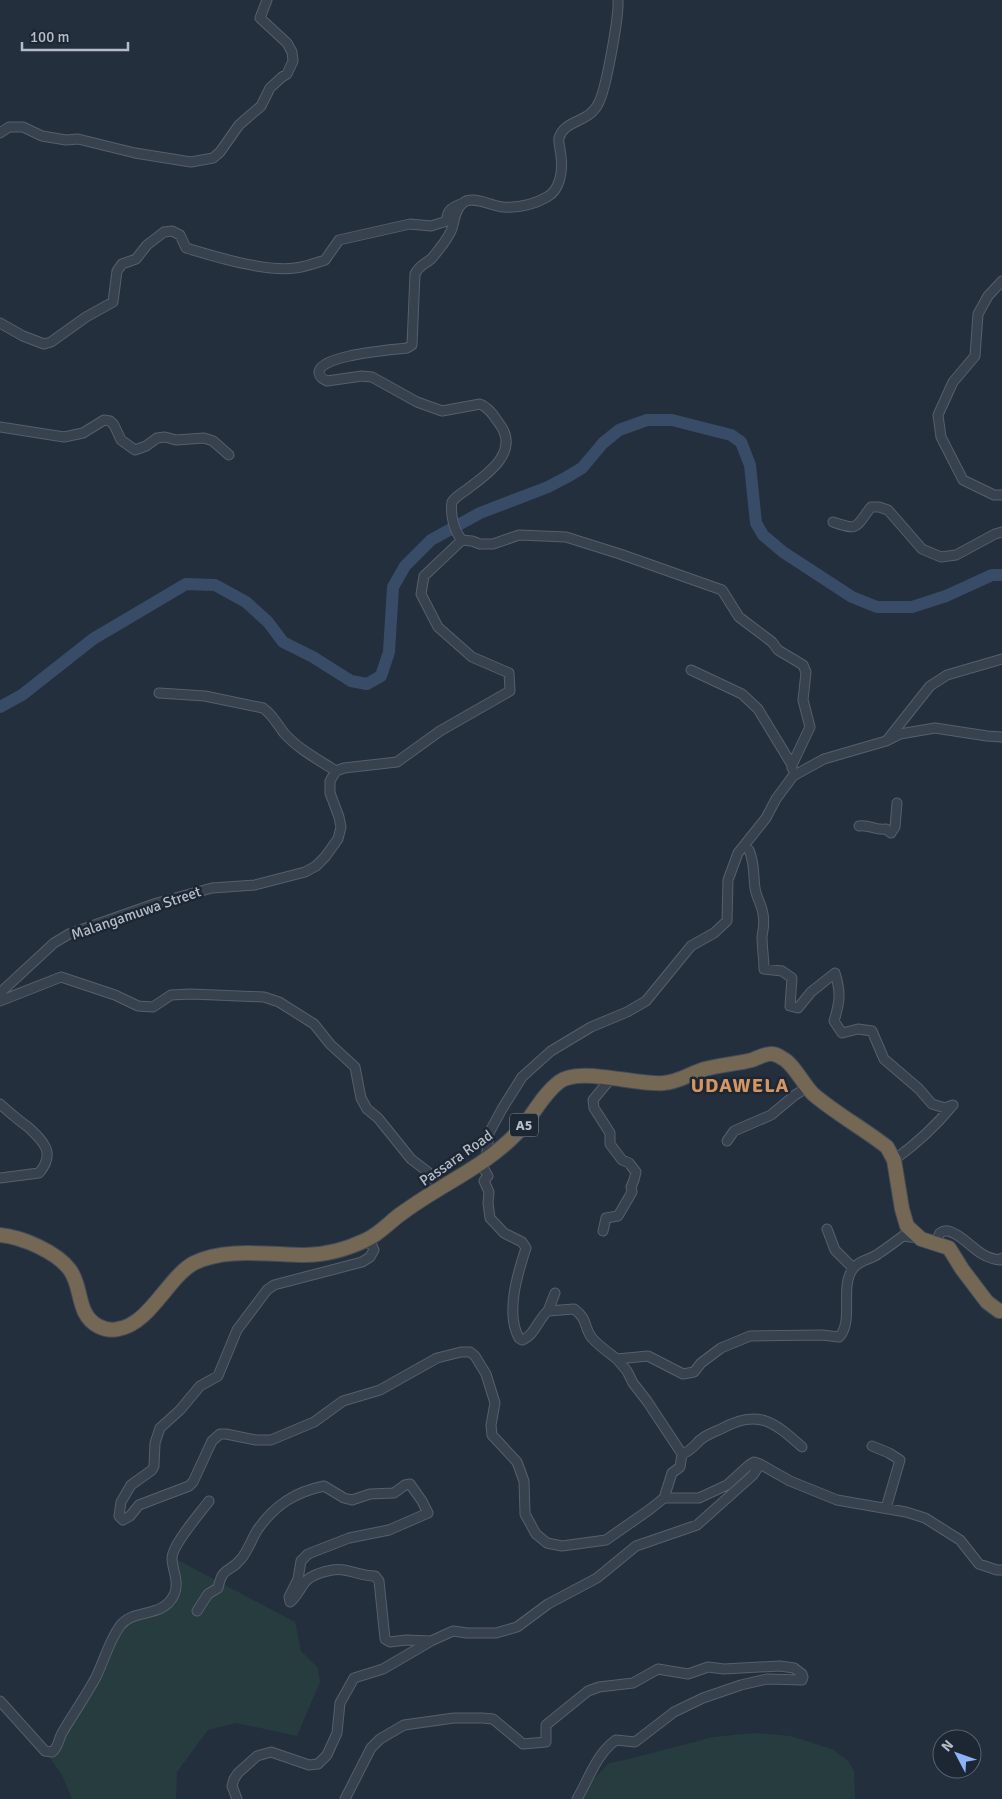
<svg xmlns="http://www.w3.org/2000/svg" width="1002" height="1799" viewBox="0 0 1002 1799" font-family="Signika,sans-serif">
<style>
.green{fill:#263c3f}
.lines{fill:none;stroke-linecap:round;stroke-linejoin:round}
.river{stroke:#394c67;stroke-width:12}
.minor-casing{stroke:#565f6c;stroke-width:11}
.highway-casing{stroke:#434c59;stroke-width:16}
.minor{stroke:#38414e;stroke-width:9}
.highway{stroke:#746855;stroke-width:14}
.labels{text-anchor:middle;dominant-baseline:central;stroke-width:5;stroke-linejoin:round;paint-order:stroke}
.shield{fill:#1d2633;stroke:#878f9c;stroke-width:1}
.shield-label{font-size:14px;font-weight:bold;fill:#b4bcc9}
.street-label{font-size:15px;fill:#b4bcc9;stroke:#1d2633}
.district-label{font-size:20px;font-weight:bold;letter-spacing:1px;fill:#d59563;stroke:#1d2633}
</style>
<rect width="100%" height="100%" fill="#242f3e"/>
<path class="green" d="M 172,1557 L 295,1622 L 301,1651 L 318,1668 L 320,1682 L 297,1736 L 236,1723 L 208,1730 L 177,1772 L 176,1799 L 72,1799 L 62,1775 L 45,1751 L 52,1752 L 121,1624 L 151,1613 L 175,1593 Z
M 755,1733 L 791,1736 L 834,1750 L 848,1761 L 854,1771 L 855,1799 L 575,1799 L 609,1763 L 625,1760 L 713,1737 Z"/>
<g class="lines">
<path class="river" d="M 0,707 L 22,695 L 93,639 L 186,584 L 215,585 L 246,602 L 268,622 L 283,642 L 313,657 L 351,681 L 367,684 L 381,676 L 389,652 L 393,587 L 405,566 L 431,540 L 480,513 L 548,487 L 567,477 L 582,468 L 603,443 L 619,430 L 647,420 L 672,420 L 731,435 L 741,442 L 750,465 L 756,523 L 763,535 L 783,552 L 852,597 L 877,607 L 912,607 L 946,596 L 992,575 L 1002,575"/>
<g class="minor-casing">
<path id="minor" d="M 618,0 C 619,16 606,91 598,104 C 597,107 593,111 591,113 C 581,122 563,123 559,138 C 558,143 561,151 561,157 C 563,171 560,190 547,197 C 533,205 518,208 503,207 C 492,206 472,195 463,203 C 454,210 455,222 451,231 C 449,235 446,240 443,244 C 439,249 435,255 431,259 C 424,265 420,264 415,274 L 412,345 L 407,348 C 393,350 317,355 319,373 C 320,378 323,379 327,381 L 362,376 L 372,377 L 417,402 L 442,411 L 480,404 C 490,408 495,418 501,426 C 518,452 489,473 470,487 C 464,492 456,496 452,502 C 450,515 454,531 462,540 L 472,541 L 480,544 L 493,544 L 519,535 L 566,537 L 620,554 L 722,590 L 739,617 L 772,642 L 778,650 L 803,665 L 806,672 L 803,700 L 810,727 L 792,765
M 0,133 L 9,127 L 23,127 L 42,136 L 66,140 L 78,139 L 135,153 L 191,162 L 213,158 L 220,152 L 239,125 L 261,106 L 270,88 L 282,77 L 287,74 L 293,61 L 292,52 L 287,43 L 260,18 L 267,0
M 1002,281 L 988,296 L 978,314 L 975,356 L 953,382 L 938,415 L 941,437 L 963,480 L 994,495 L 1002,495
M 0,323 L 23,336 L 44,344 L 51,342 L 86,317 L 113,302 L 117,271 L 122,264 L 136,259 L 147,245 L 164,232 L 172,231 L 180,235 L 186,248 C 216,257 265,272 295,268 C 305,267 316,263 325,260 L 339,240 L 410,224 L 431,226 L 447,221 C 446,210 453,207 463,203
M 0,427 L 64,437 L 83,433 L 104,420 L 110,421 L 114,425 L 121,440 L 135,450 L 146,446 L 157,438 L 165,437 L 176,440 L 204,438 L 213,441 L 229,455
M 833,522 C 859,531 855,528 871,507 L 879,507 L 888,510 L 922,549 L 941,557 L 956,555 L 995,534 L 1002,532
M 691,670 L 742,694 L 758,709 L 792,765 L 792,768
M 159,693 L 205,696 L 263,708 C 273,715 277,724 284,733 C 298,749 319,760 336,771
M 888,739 L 930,686 L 947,675 L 1002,659
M 859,826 C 869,824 876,831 886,829 L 891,833 L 895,827 L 897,803
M 749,850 C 755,864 753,874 755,888 C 756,897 762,905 763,914 C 765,925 763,928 762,937 C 762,947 764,959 764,969 L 782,971 L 792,978 L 790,1006 L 798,1008 L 811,992 L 835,973 C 841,992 840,1002 834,1021 L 842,1033 L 858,1029 L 872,1031 L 884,1059 L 919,1089 L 932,1104 L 945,1108 L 953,1105
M 0,993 L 54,943 L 69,934 L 157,903 L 212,888 L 255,885 L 305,872 L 316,866 L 325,857 L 338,839 L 341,827 L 339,817 L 330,793 L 330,781 L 336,771 L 344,768 L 397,762 L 440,731 L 510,691 L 509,673 L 472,657 L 438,627 L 421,594 L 424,576 L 462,540
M 0,1001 L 61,977 L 115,995 L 138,1006 L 153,1007 L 171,995 L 191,994 L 264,997 L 279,1002 L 314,1024 L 330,1044 L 355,1067 L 361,1098 L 367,1109 L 378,1118 L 411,1159 L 428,1172 L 441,1189
M 0,1104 C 9,1112 18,1120 28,1127 C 44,1142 56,1153 39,1173 L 0,1178
M 727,1141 L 734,1131 L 771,1115 L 795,1095 L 808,1087
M 486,1160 L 489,1133 L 502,1109 L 522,1077 L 551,1051 L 591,1027 L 627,1012 L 646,1001 L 691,946 L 714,933 L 727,921 L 728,880 L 738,853 L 766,818 L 776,799 L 793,776 L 824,759 L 886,741 L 900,734 L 935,728 L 987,736 L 1002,737
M 894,1160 C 916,1144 935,1127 952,1106
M 481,1164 L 488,1176 L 484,1181 L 489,1192 L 488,1203 L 490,1218 L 504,1233 L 522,1242 L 526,1248 C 518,1272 505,1313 519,1338 L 522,1340 C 535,1335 538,1319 548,1311
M 827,1229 L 835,1250 L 853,1268
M 603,1231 L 606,1218 L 618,1216 L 632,1192 L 631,1187 L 634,1180 L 636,1172 L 629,1163 L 622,1160 L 610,1144 L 610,1133 L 594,1108 L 593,1100 L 607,1083 L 613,1079
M 369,1239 L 374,1250 L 370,1257 L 362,1262 L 274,1285 L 267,1290 L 237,1330 L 218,1376 L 200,1386 L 180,1410 L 160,1428 L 155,1443 L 154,1466 L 152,1470 L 131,1485 L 121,1502 L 119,1516 L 123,1520 L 130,1516 L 139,1505 L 189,1486 L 193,1482 L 212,1441 L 220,1434 L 226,1434 L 256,1440 L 271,1440 L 314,1422 L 343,1401 L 380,1390 L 437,1358 L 461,1352 L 470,1352 L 475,1356 L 486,1374 L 495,1403 L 491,1425 L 492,1435 L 517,1462 L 524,1481 L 525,1514 L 536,1534 L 547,1543 L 562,1546 L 606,1540 L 649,1510 L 664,1498 L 699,1498 L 727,1485 L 749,1465 L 754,1462 L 760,1464 L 790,1481 L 837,1500 L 906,1512 L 925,1518 L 960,1540 L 979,1564 L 997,1570 L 1002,1570
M 935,1243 L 940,1233 C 943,1231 947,1230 951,1232 C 968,1238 977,1258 1000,1260 L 1002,1258
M 555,1293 L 548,1311 L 574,1309 C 589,1320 583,1327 592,1338 C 599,1346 609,1353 617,1359 L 648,1356 L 683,1374 L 694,1372 L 701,1363 L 721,1348 L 750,1336 L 822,1335 L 839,1337 C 854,1322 840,1288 852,1270 C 858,1260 870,1260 878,1254 C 887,1248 895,1242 903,1236 L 918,1238
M 617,1359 L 627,1371 L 633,1383 L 647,1401 L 682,1454 L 680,1467 L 672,1473 L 664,1498
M 872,1446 L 889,1453 L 900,1460 L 886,1508
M 682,1454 C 691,1451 694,1446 700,1440 C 706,1435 714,1432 721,1429 C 758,1408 774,1422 802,1447
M 197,1611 L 208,1594 L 218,1588 C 223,1565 229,1574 241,1559 C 248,1551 252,1538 258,1529 C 275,1505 295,1492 324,1486 L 344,1498 L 352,1500 L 370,1494 L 394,1493 L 405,1485 L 410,1484 L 422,1501 L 428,1513 L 389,1530 L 349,1538 L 308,1554 L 301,1561 L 298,1579 L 289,1597 L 290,1602 C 298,1596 300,1587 307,1580 C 315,1573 334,1568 344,1570 C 356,1572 362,1576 375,1576 L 379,1581 L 385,1639 L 390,1642 L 406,1640 L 431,1641
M 0,1701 L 45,1751 L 52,1752 C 59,1747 58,1740 62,1733 C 73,1714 86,1696 96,1677 C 104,1661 109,1641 120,1626 C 133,1608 162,1619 174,1595 C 180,1582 172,1570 172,1558 C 172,1545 201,1512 209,1501
M 237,1799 L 232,1786 L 234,1779 L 238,1773 L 257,1756 L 271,1752 L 309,1765 L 318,1764 L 327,1755 L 337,1733 L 340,1703 L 354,1678 L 383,1669 L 431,1641 L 453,1631 L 467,1633 L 496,1633 L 517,1627 L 548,1604 L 597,1578 L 636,1546 L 697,1525 L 753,1475 L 760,1464
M 345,1799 L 371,1748 L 380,1739 L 404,1725 L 454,1718 L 482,1718 L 493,1719 L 523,1744 L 546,1742 L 546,1725 L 588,1691 L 599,1687 L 633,1683 L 658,1669 L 688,1674 L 708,1667 L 724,1669 L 780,1666 L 794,1668 L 802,1674 L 803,1677 L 802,1680 L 767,1679 L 741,1685 L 703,1698 L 674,1712 L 635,1742 L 616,1740 C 596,1754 589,1779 577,1799"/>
</g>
<g class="highway-casing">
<path id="highway" d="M 0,1235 C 22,1237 57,1252 70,1270 C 83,1288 76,1314 98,1326 C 104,1329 111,1331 118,1329 C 150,1324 168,1277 194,1263 C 225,1247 271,1255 305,1255 C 326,1255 347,1249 366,1240 C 381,1233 391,1220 405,1211 C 442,1184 486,1166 518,1132 C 533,1116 542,1095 559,1082 C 579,1066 638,1086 664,1083 C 679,1082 691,1073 705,1069 C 720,1065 736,1064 752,1060 C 758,1058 766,1053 772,1054 C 776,1054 779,1056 782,1058 C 793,1063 803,1084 813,1094 C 835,1113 864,1129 887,1147 L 894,1160 L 902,1209 L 907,1226 L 921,1239 L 949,1248 L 962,1269 L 987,1302 L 999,1311 L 1002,1311"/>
</g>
<use href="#minor" class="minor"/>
<use href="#highway" class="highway"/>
</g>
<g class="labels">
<rect class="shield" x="510" y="1113.5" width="28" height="23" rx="4"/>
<g class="shield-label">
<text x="524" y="1125">A5</text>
</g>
<g class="street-label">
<text transform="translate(136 913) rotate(-19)">Malangamuwa Street</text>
<text transform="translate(456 1158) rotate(-35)">Passara Road</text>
</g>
<g class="district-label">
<text x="740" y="1085">UDAWELA</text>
</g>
</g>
<g transform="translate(957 1754) rotate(311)"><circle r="24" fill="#1d2633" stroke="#59626f"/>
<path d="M0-4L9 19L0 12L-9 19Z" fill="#8ab4f8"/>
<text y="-8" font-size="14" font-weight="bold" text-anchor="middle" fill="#b4bcc9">N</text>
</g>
<path d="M22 42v8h106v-8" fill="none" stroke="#b4bcc9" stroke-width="2.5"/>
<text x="30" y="42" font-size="15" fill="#b4bcc9" stroke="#1d2633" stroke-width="4" paint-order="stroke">100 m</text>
</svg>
